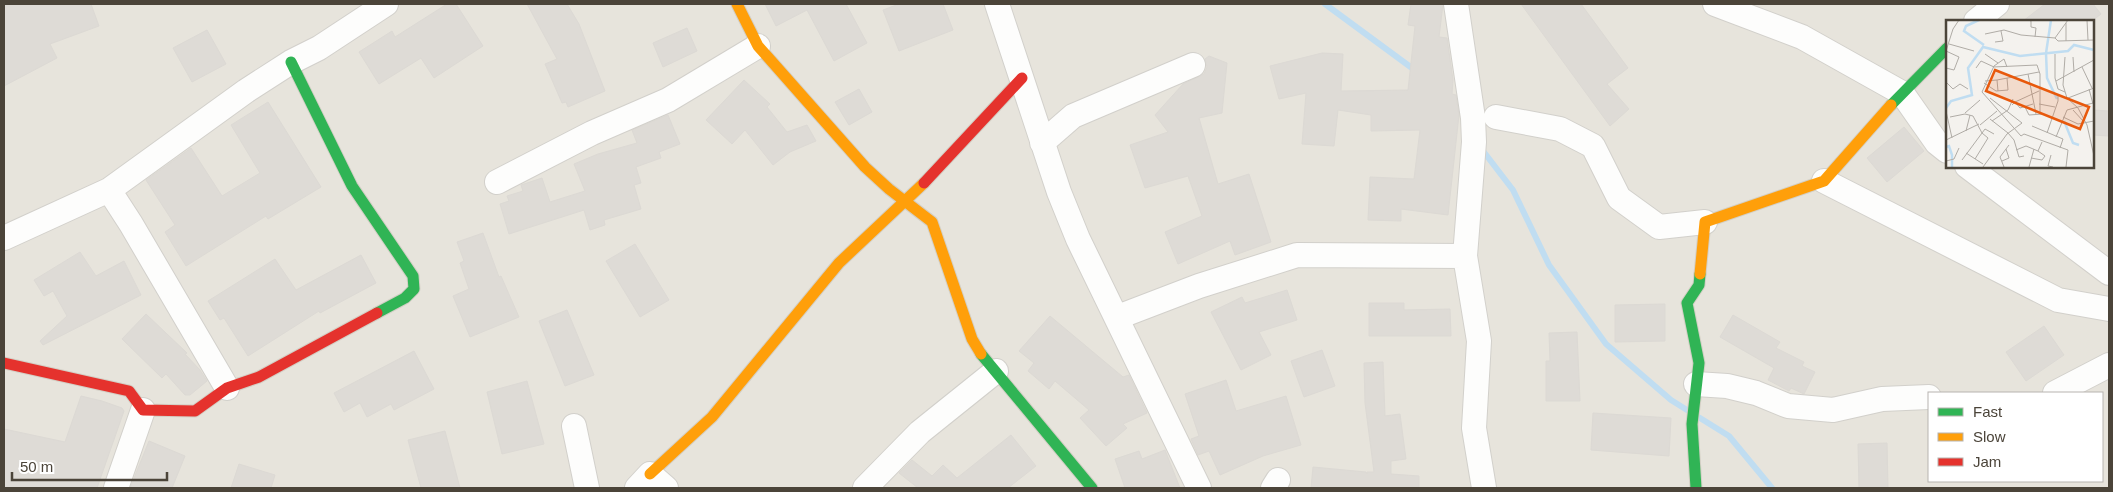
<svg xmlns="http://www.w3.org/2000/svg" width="2113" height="492" viewBox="0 0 2113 492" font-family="Arial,sans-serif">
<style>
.residential{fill:#e7e4dc;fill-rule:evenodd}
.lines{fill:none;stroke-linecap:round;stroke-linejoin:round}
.stream{stroke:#c0ddf1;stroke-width:6}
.building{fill:#dedbd6;stroke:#dcd9d4}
.street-casing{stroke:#d2d0cb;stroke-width:26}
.fast-casing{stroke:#d3cfc5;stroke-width:13}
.slow-casing{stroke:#d3cfc5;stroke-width:13}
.jam-casing{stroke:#d3cfc5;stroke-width:13}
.street{stroke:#fdfdfc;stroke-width:24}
.fast{stroke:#30b455;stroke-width:11}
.slow{stroke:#ff9f0a;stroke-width:11}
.jam{stroke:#e5322d;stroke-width:11}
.inset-river{fill:none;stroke:#c0ddf1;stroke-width:2.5}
.inset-road{fill:none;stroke:#b0aca6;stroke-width:1}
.view{fill:#e8590c;fill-opacity:0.15;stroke:#e8590c;stroke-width:2.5}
.inset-edge{fill:none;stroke:#4b4439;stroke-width:2.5}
</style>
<rect width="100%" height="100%" fill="#f4f2ee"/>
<path class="residential" d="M 4,4 L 2109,4 L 2109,488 L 4,488 ZM 1947,21 L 2092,21 L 2092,166 L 1947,166 ZM 1929,393 L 2102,393 L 2102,481 L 1929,481 Z"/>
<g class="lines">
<path class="stream" d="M 1325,4 L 1416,71
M 1480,147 L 1513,190 L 1549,265 L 1606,344 L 1671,400 L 1687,410
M 1700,418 L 1729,436 L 1772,488"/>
</g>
<path class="building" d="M 4,4 L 91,4 L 99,26 L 50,44 L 57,58 L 4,86 Z
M 447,4 L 456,4 L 483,46 L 434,78 L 421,58 L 379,84 L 359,52 L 392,31 L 395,37 Z
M 527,4 L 567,4 L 579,24 L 605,91 L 568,107 L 566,102 L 562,103 L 545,64 L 557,59 Z
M 765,4 L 846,4 L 867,43 L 834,61 L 807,10 L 776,26 Z
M 899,4 L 943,4 L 953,30 L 899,51 L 883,10 Z
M 1411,4 L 1443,4 L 1439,37 L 1447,38 L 1453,80 L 1452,94 L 1456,95 L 1459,115 L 1448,215 L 1401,209 L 1401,221 L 1368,220 L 1370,177 L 1414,179 L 1420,130 L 1371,131 L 1371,115 L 1338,110 L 1334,146 L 1302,144 L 1306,93 L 1279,99 L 1270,66 L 1322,53 L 1343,54 L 1341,91 L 1408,90 L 1415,26 L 1408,25 Z
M 1521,4 L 1581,4 L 1628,68 L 1607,84 L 1629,109 L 1610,126 Z
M 2045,4 L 2093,4 L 2101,14 L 2092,21 L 2023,21 Z
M 687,28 L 697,51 L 663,67 L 653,43 Z
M 207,30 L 226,64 L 192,82 L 173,48 Z
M 1209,56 L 1227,63 L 1222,113 L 1199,118 L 1218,184 L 1249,174 L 1271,242 L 1235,255 L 1230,241 L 1178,264 L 1165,232 L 1202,216 L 1188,176 L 1145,188 L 1130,145 L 1168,132 L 1155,115 L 1183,84 L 1204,74 L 1207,67 L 1205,59 Z
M 744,80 L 770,104 L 767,107 L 787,132 L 807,125 L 816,141 L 790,152 L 773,165 L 745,130 L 732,144 L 706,120 Z
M 859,89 L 872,112 L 849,125 L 835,102 Z
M 268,102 L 321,187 L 268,219 L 266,216 L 186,266 L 165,232 L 175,225 L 146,180 L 191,148 L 222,196 L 260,173 L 231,125 Z
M 2092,110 L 2109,111 L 2109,136 L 2092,135 Z
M 668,115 L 680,144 L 659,152 L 661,158 L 636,167 L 641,183 L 634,185 L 641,209 L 604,220 L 605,225 L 590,230 L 584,210 L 509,234 L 500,204 L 509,201 L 507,196 L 523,191 L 521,185 L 542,178 L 550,202 L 585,191 L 574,164 L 598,154 L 637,143 L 632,130 Z
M 1904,127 L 1924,151 L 1887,182 L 1867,158 Z
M 483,233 L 499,277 L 501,276 L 519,317 L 470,337 L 453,296 L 469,289 L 460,263 L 464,261 L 457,242 Z
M 635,244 L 669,300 L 640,317 L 606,261 Z
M 80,252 L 96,276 L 124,261 L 141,295 L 43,345 L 40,341 L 67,316 L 53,291 L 44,296 L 34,280 Z
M 361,255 L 376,283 L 320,313 L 319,311 L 248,356 L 224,318 L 220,320 L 208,301 L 275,259 L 296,290 Z
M 1287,290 L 1297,320 L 1259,332 L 1271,355 L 1241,370 L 1211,312 L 1242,297 L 1245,303 Z
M 1369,303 L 1404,303 L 1404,310 L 1450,309 L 1451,336 L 1369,336 Z
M 1665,304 L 1665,341 L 1615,342 L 1615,305 Z
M 567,310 L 594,375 L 565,386 L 539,321 Z
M 146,314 L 187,353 L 185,354 L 200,370 L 207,381 L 190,395 L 185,395 L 166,374 L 162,378 L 122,339 Z
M 1733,315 L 1780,342 L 1776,348 L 1804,362 L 1802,366 L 1815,372 L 1804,394 L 1791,388 L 1789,391 L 1768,380 L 1774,368 L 1720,337 Z
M 1050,316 L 1123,377 L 1129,375 L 1147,413 L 1123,424 L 1127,428 L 1106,446 L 1080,418 L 1089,410 L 1055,381 L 1049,389 L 1028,371 L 1034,363 L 1019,351 Z
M 2044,326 L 2064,355 L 2026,381 L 2006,352 Z
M 1577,332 L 1580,401 L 1546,401 L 1546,361 L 1550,361 L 1549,333 Z
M 1322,350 L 1335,386 L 1304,397 L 1291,361 Z
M 414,351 L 434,389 L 394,410 L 391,404 L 367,417 L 360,403 L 344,412 L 334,393 Z
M 1383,362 L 1385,416 L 1400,414 L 1406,459 L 1391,461 L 1391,474 L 1419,476 L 1419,488 L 1311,488 L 1313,467 L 1366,472 L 1367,474 L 1367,472 L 1374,472 L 1365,403 L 1364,363 Z
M 1226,380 L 1236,411 L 1286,396 L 1301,445 L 1263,456 L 1220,475 L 1209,451 L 1198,455 L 1191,439 L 1199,436 L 1185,394 Z
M 527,381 L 544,444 L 502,454 L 487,392 Z
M 81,396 L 102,401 L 122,408 L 124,411 L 97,488 L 4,488 L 4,429 L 65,442 Z
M 1593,413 L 1671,418 L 1669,456 L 1591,450 Z
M 445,431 L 460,488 L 421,488 L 408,440 Z
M 1011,435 L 1036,466 L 1008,488 L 918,488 L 899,473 L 912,460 L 932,476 L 943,465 L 957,478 Z
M 149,441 L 185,456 L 172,488 L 130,488 Z
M 1887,443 L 1888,488 L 1859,488 L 1858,444 Z
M 1165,450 L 1180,488 L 1125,488 L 1115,459 L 1139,451 L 1142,459 Z
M 239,464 L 275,475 L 271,488 L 231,488 Z"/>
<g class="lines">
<g class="street-casing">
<path id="street" d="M 997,4 L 1059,192 L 1078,239 L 1199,488
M 1456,4 L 1473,118 L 1474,142 L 1465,256 L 1479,341 L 1474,428 L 1484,488
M 1715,4 L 1802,37 L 1902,93 L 1937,143 L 1947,151
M 1976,21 L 1997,4
M 1496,117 L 1560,129 L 1593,146 L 1619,198 L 1659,227 L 1705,222
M 1042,143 L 1073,116 L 1193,65
M 1967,166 L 2109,273
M 1824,181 L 2058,300 L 2109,309
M 497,182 L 592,133 L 668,100 L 758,46
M 109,190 L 246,91 L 291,62 L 319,48 L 386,4
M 4,238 L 109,190 L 131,224 L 227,388
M 1118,317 L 1199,286 L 1297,255 L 1465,256
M 1696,384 L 1727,386 L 1756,393 L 1788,406 L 1833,410 L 1882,399 L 1929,397
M 2055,393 L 2109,365
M 574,426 L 587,488
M 116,488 L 143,410
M 637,488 L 650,474 L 666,488
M 865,488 L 920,432 L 996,371
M 1273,488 L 1278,480"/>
</g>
<g class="fast-casing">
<path id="fast" d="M 291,62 L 352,186 L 413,276 L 414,289 L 405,298 L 377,313
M 1891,105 L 1947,48
M 981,354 L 1092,488
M 1696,488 L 1692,424 L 1699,363 L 1687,303 L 1699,285 L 1700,274"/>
</g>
<g class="slow-casing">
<path id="slow" d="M 737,4 L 758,46 L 865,167 L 889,189 L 932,222 L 972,339 L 981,354
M 1700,274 L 1705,222 L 1824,181 L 1891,105
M 650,474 L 712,417 L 839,263 L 924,183"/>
</g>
<g class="jam-casing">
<path id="jam" d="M 924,183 L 1022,78
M 4,363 L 129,391 L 143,410 L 195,411 L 227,388 L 259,377 L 377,313"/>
</g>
<use href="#street" class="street"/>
<use href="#fast" class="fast"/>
<use href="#slow" class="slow"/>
<use href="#jam" class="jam"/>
</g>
<g transform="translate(1946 20)">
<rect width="148" height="148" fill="#f4f2ee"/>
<path class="inset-river" d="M 33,0 L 20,6 L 18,11 L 38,25M 105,0 L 100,33 L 101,58 L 111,79M 0,88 L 5,81 L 26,75 L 22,48 L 37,27 L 74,36 L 122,31 L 128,25 L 148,30M 118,101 L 127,123 L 133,125M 0,127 L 3,126 L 6,135 L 6,147"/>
<path class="inset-road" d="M 82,0 L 85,1 L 85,7 L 90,8 L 89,17M 141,0 L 142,20M 39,14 L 58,10 L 75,15 L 109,18 L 122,0M 109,18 L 112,21 L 148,20M 120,21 L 120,3M 49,22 L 57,21 L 55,11M 3,24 L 28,31M 0,31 L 13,37 L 8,50 L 0,48M 0,31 L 7,9 L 13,0M 39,34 L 52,43M 109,34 L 109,58 L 112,69 L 119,72M 119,37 L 117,65 L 121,78 L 132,88 L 141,105 L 148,136M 127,37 L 128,52M 47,47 L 91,45 L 94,54 L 94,94M 61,47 L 58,39 L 48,46 L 36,72 L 75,116 L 78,114 L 122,130 L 120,147M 136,47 L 146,68M 30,48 L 35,41 L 48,47M 82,54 L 90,94M 51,60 L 93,52M 39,61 L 51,60 L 52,71M 110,61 L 148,40M 0,62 L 7,69 L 14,64 L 22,69M 38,63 L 50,71 L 62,70 L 61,58M 143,69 L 147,84M 122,78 L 148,68M 69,82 L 93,71M 93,84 L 109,87M 66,85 L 69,82 L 74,88 L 87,84M 79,87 L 83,95 L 97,94M 127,90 L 138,102M 0,91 L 6,118M 19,93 L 34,80M 4,97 L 19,94 L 27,96 L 36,113 L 42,118 L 29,139M 117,97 L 132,104 L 148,101M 44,99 L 62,113M 46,101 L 62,90 L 67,79M 34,105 L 51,91M 86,106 L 117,119 L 114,128M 20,111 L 24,95M 62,113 L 68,120 L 73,137 L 78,136M 101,113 L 112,81 L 112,74M 110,117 L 121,90 L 147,83M 0,120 L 33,104M 70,130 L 80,126 L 92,131 L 96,122M 20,133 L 37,144M 105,135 L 102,146 L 107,147M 85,138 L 96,140 L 99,136 L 92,131M 16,140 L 39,109 L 48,114M 0,141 L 8,139 L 13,128M 56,141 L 63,138 L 60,129M 37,147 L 61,114 L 76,103 L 44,78M 58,147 L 54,137 L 63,125M 83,147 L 88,129"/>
<path class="view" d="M 49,50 L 143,87 L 134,109 L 40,71 Z"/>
<rect width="148" height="148" class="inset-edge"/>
</g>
<rect width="2113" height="492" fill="none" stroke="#4b4439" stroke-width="10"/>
<rect x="1928" y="392" width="175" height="90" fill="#ffffff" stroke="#b7b4b0"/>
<rect x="1938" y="408" width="25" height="8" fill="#30b455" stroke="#b7b4b0"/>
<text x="1973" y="417" font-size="15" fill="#4b4439">Fast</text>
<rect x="1938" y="433" width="25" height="8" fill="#ff9f0a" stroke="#b7b4b0"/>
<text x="1973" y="442" font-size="15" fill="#4b4439">Slow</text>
<rect x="1938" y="458" width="25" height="8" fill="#e5322d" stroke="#b7b4b0"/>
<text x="1973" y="467" font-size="15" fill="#4b4439">Jam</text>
<path d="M12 472v8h155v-8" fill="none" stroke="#4b4439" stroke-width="2.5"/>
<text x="20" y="472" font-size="15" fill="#4b4439" stroke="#ffffff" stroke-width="4" paint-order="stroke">50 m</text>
</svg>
